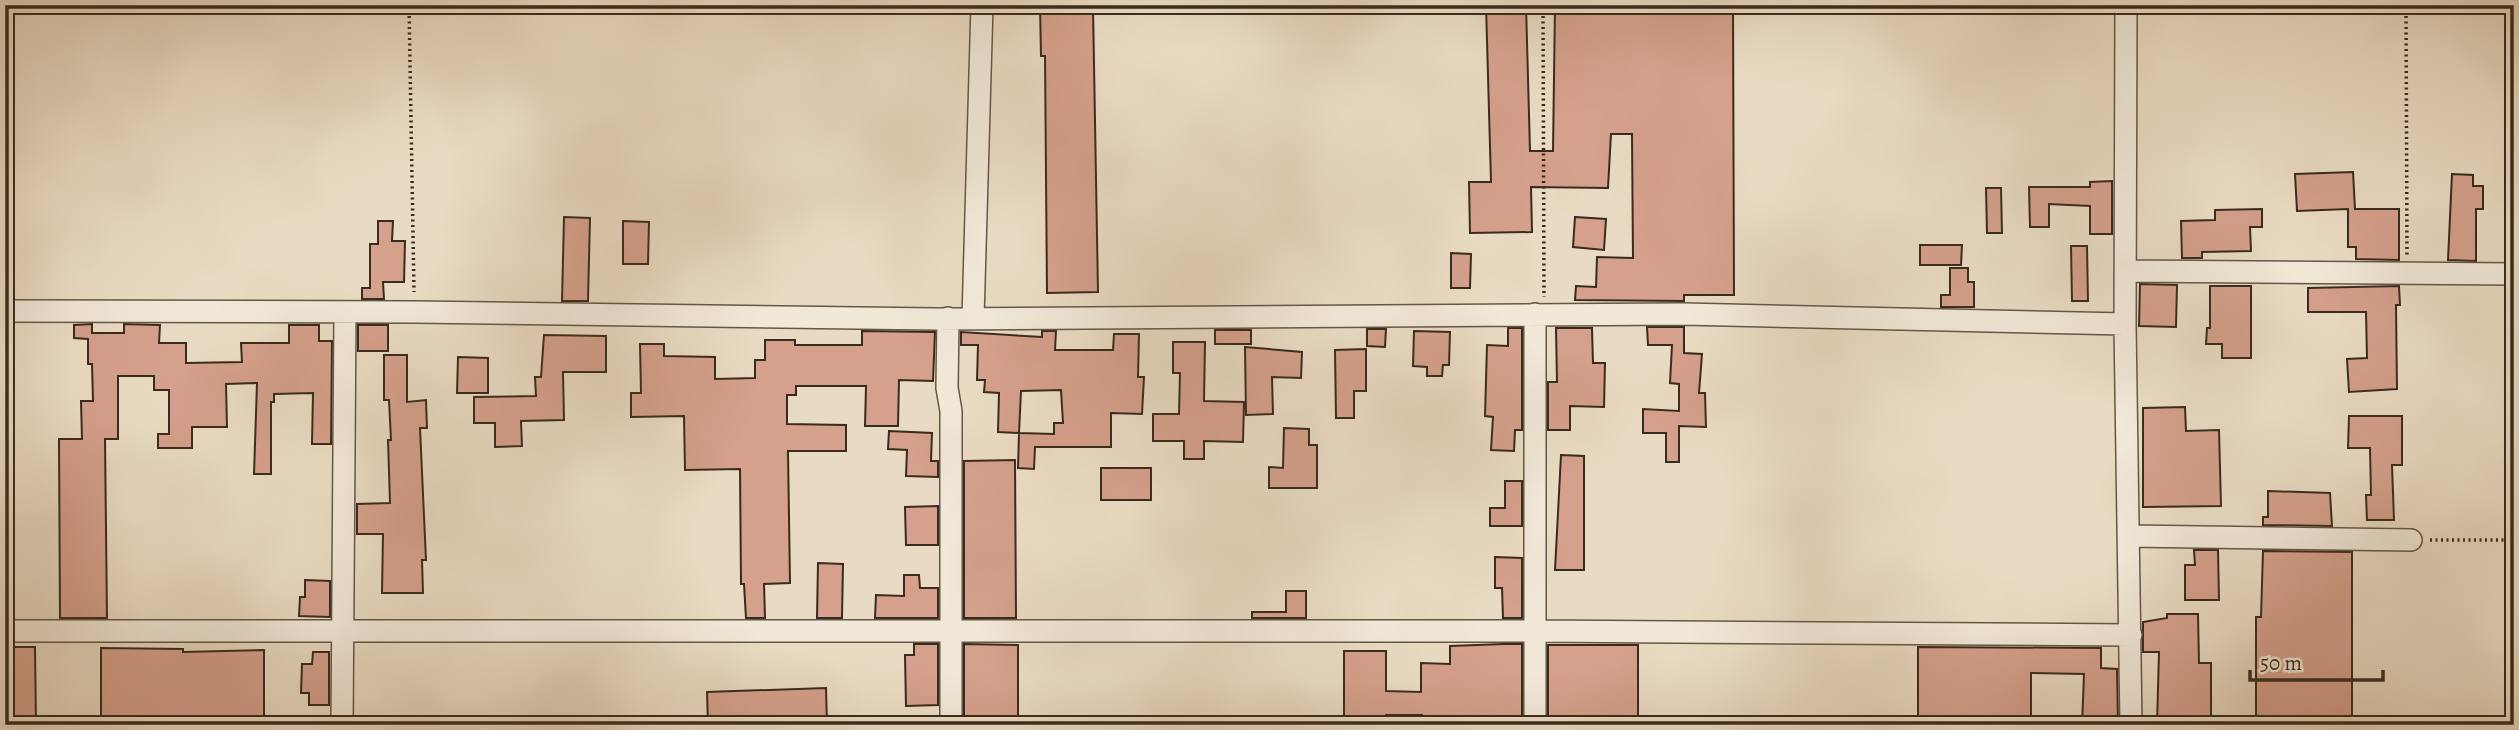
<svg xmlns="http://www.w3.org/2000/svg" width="2519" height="730" viewBox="0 0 2519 730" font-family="Alegreya,serif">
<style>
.building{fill:#d5a08c;stroke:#392b1d;stroke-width:2;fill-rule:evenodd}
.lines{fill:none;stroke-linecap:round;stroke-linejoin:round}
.minor-casing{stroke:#655746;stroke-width:24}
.path{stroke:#392b1d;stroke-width:3.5;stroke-dasharray:2 3.5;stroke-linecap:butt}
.minor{stroke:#f1e8d8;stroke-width:21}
</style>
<rect width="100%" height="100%" fill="#e9dbc3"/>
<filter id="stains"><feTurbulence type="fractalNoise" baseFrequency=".00286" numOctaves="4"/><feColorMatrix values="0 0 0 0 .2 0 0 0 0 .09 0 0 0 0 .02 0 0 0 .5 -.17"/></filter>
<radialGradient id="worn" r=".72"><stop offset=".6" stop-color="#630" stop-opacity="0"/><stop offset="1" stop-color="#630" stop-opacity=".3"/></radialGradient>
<path class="building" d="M 1040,5 L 1093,7 L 1098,292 L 1047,293 L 1045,56 L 1041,56 Z
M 1486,5 L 1526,5 L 1530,151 L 1553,151 L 1555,5 L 1733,5 L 1734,295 L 1684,295 L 1684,301 L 1575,300 L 1576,286 L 1596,287 L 1597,257 L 1633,258 L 1632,134 L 1611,134 L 1608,188 L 1531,187 L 1532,232 L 1470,233 L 1469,182 L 1491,182 Z
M 2353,172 L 2355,209 L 2399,209 L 2399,260 L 2356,259 L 2356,247 L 2348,247 L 2348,209 L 2297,211 L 2295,174 Z
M 2452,174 L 2473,175 L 2473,186 L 2483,186 L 2483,209 L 2476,209 L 2476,261 L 2448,260 Z
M 2112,181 L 2112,234 L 2090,234 L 2090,206 L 2049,204 L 2049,227 L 2030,227 L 2029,187 L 2090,187 L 2090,182 Z
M 1986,188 L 2001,188 L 2002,233 L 1987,233 Z
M 2262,209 L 2262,227 L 2250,227 L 2251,251 L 2202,252 L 2202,258 L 2182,258 L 2181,221 L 2215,220 L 2215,210 Z
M 564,217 L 590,218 L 588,301 L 562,301 Z
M 1575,217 L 1606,219 L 1604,250 L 1573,247 Z
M 378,221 L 393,221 L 392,241 L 405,241 L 404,282 L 383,282 L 384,299 L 362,299 L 362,288 L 370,288 L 370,244 L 378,244 Z
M 623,221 L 649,222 L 648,264 L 623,264 Z
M 1920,245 L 1962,245 L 1961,265 L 1920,265 Z
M 2071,246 L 2087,246 L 2088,301 L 2072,301 Z
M 1451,253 L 1471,254 L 1470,288 L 1451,288 Z
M 1950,268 L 1968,268 L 1968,282 L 1974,282 L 1974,307 L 1941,307 L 1941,295 L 1950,295 Z
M 2140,284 L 2177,285 L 2176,327 L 2139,326 Z
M 2210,286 L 2251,286 L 2251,358 L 2222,358 L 2222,344 L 2206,344 L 2207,328 L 2210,328 Z
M 2399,286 L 2400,305 L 2396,305 L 2397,389 L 2349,392 L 2347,359 L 2367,358 L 2366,312 L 2308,312 L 2308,288 Z
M 92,324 L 92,333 L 124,333 L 124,324 L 160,325 L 159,343 L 186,343 L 186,363 L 242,362 L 241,343 L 289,343 L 289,325 L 319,325 L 319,341 L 332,341 L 331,444 L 312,444 L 313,393 L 274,394 L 274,402 L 271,402 L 271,474 L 254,474 L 257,383 L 226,384 L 227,427 L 192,427 L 192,448 L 158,448 L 158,434 L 169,434 L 169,390 L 154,390 L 154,376 L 118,376 L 118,439 L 105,439 L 107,618 L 60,618 L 59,439 L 82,439 L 81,401 L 93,401 L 92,364 L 88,364 L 88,339 L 74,338 L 74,325 Z
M 358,325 L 388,325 L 388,351 L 358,351 Z
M 1647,327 L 1684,327 L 1684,353 L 1702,354 L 1699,393 L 1705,393 L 1706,427 L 1679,426 L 1679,462 L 1666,462 L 1666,433 L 1643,433 L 1643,409 L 1679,411 L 1679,384 L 1670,383 L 1672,345 L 1648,345 Z
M 1508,328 L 1522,328 L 1522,430 L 1515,430 L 1514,451 L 1491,450 L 1493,417 L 1485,416 L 1487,345 L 1508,346 Z
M 1556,328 L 1592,328 L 1593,363 L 1605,363 L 1604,407 L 1570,406 L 1570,430 L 1548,430 L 1548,382 L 1557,382 Z
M 1367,329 L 1386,329 L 1385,347 L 1367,346 Z
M 1215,330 L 1251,330 L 1251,344 L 1215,344 Z
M 862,331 L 935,332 L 933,381 L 899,380 L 898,426 L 865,426 L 866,386 L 796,386 L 796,395 L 787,395 L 787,424 L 846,425 L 846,451 L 788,451 L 790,583 L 764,584 L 765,618 L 746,618 L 744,584 L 741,584 L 740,469 L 685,470 L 684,416 L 631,417 L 631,393 L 641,393 L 640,344 L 664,344 L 664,356 L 715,357 L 715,379 L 755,378 L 755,360 L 765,360 L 765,340 L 795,340 L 795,345 L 862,345 Z
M 1042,331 L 1056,331 L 1055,350 L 1113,350 L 1114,334 L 1139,334 L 1138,377 L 1144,377 L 1142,414 L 1111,413 L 1111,447 L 1035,447 L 1034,469 L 1018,468 L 1019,433 L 998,432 L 999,393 L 984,392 L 985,380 L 977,380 L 978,345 L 961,345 L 961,332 L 1042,337 ZM 1061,390 L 1063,423 L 1054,423 L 1054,434 L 1019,433 L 1021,391 Z
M 1414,331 L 1450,332 L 1449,365 L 1443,365 L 1442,376 L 1427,376 L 1427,367 L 1413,366 Z
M 544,335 L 606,336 L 606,372 L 563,372 L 564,420 L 521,421 L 522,446 L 495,447 L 495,423 L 474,423 L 474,397 L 536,396 L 535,377 L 541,377 Z
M 1173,342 L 1205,342 L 1204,401 L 1244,402 L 1243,442 L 1204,441 L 1204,459 L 1184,459 L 1184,441 L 1153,441 L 1153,414 L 1179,414 L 1180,373 L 1173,373 Z
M 1245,347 L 1302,352 L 1301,378 L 1272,377 L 1273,414 L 1246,415 Z
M 1366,349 L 1366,391 L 1354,391 L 1354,418 L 1336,418 L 1335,350 Z
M 384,355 L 407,355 L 407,402 L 426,400 L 427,428 L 420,428 L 426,560 L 422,560 L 423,593 L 382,593 L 383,534 L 357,534 L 357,504 L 390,503 L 388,440 L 391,440 L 389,400 L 384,400 Z
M 458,357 L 488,358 L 488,393 L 457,393 Z
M 2185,407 L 2186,431 L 2219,430 L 2221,506 L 2143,507 L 2143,408 Z
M 2349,416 L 2402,416 L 2402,465 L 2392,465 L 2394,520 L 2367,520 L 2366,495 L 2371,495 L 2370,448 L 2348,448 Z
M 1284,428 L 1309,429 L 1309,445 L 1317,445 L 1317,488 L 1269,488 L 1269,467 L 1283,468 Z
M 889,431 L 932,433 L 931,461 L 938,461 L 938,477 L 906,476 L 907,450 L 888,449 Z
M 1561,455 L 1584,456 L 1584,570 L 1555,570 Z
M 1015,460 L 1016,618 L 964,618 L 964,461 Z
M 1101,468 L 1151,468 L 1151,500 L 1101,500 Z
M 1505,481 L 1522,481 L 1522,526 L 1490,526 L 1490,508 L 1505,508 Z
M 2268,491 L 2330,493 L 2332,526 L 2263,525 L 2263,517 L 2268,517 Z
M 938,506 L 938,545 L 906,545 L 905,507 Z
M 2194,550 L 2218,550 L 2219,600 L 2185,600 L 2185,565 L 2195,565 Z
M 2263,551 L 2352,552 L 2352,725 L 2256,725 L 2256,617 L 2261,617 Z
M 1495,557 L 1522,558 L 1522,618 L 1503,618 L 1502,588 L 1495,588 Z
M 818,563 L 843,564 L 842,618 L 817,618 Z
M 904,575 L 919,575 L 920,588 L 938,588 L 938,618 L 875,618 L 876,595 L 904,596 Z
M 305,580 L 330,581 L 330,617 L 299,616 L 300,597 L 305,597 Z
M 1286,591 L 1306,591 L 1306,618 L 1252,618 L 1252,612 L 1286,612 Z
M 2167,614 L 2198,614 L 2199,663 L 2211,663 L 2211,725 L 2157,725 L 2159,652 L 2143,652 L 2143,622 L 2167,618 Z
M 914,644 L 938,644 L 938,705 L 906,706 L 905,655 L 914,655 Z
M 964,644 L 1018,645 L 1018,725 L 964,725 Z
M 1504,644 L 1522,644 L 1522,725 L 1421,725 L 1422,715 L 1386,715 L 1386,725 L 1344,725 L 1344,651 L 1386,651 L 1386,691 L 1421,692 L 1421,663 L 1450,664 L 1450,646 Z
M 1548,645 L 1638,645 L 1638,725 L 1548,725 Z
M 5,647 L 35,647 L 36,725 L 5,725 Z
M 1918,647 L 2101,648 L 2101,668 L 2117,669 L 2118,725 L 2082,725 L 2084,674 L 2031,673 L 2031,725 L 1918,725 Z
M 101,648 L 183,649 L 183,652 L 264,650 L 264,725 L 101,725 Z
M 313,652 L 329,652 L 329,705 L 309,705 L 309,693 L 301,693 L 302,664 L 312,664 Z
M 826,688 L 827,725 L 708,725 L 707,692 Z"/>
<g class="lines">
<g class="minor-casing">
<path id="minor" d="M 2126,5 L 2125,324 L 2131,725
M 2126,271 L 2514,274
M 5,311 L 414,312 L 936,319 L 1684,314 L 2125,324
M 1535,314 L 1535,725
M 948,318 L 947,388 L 951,411 L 951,725
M 973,318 L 982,5
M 2130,536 L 2411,540
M 5,631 L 1535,631 L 2131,635
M 342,725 L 345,312"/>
</g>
<path class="path" d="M 409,5 L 414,292
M 1543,5 L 1544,297
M 2406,5 L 2407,257
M 2430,540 L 2514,540"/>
<use href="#minor" class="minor"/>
</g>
<rect width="2519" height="730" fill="none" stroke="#e9dbc3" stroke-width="28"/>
<rect x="7" y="7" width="2505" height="716" fill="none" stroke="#392b1d" stroke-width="3.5"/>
<rect x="14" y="14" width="2491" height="702" fill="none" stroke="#392b1d" stroke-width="2"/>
<path d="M2250 670v10h133v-10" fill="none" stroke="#392b1d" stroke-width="3.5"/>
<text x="2260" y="670" font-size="21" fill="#392b1d" stroke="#f1e8d8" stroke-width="5" paint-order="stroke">50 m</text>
<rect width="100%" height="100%" filter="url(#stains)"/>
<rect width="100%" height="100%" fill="url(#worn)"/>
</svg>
